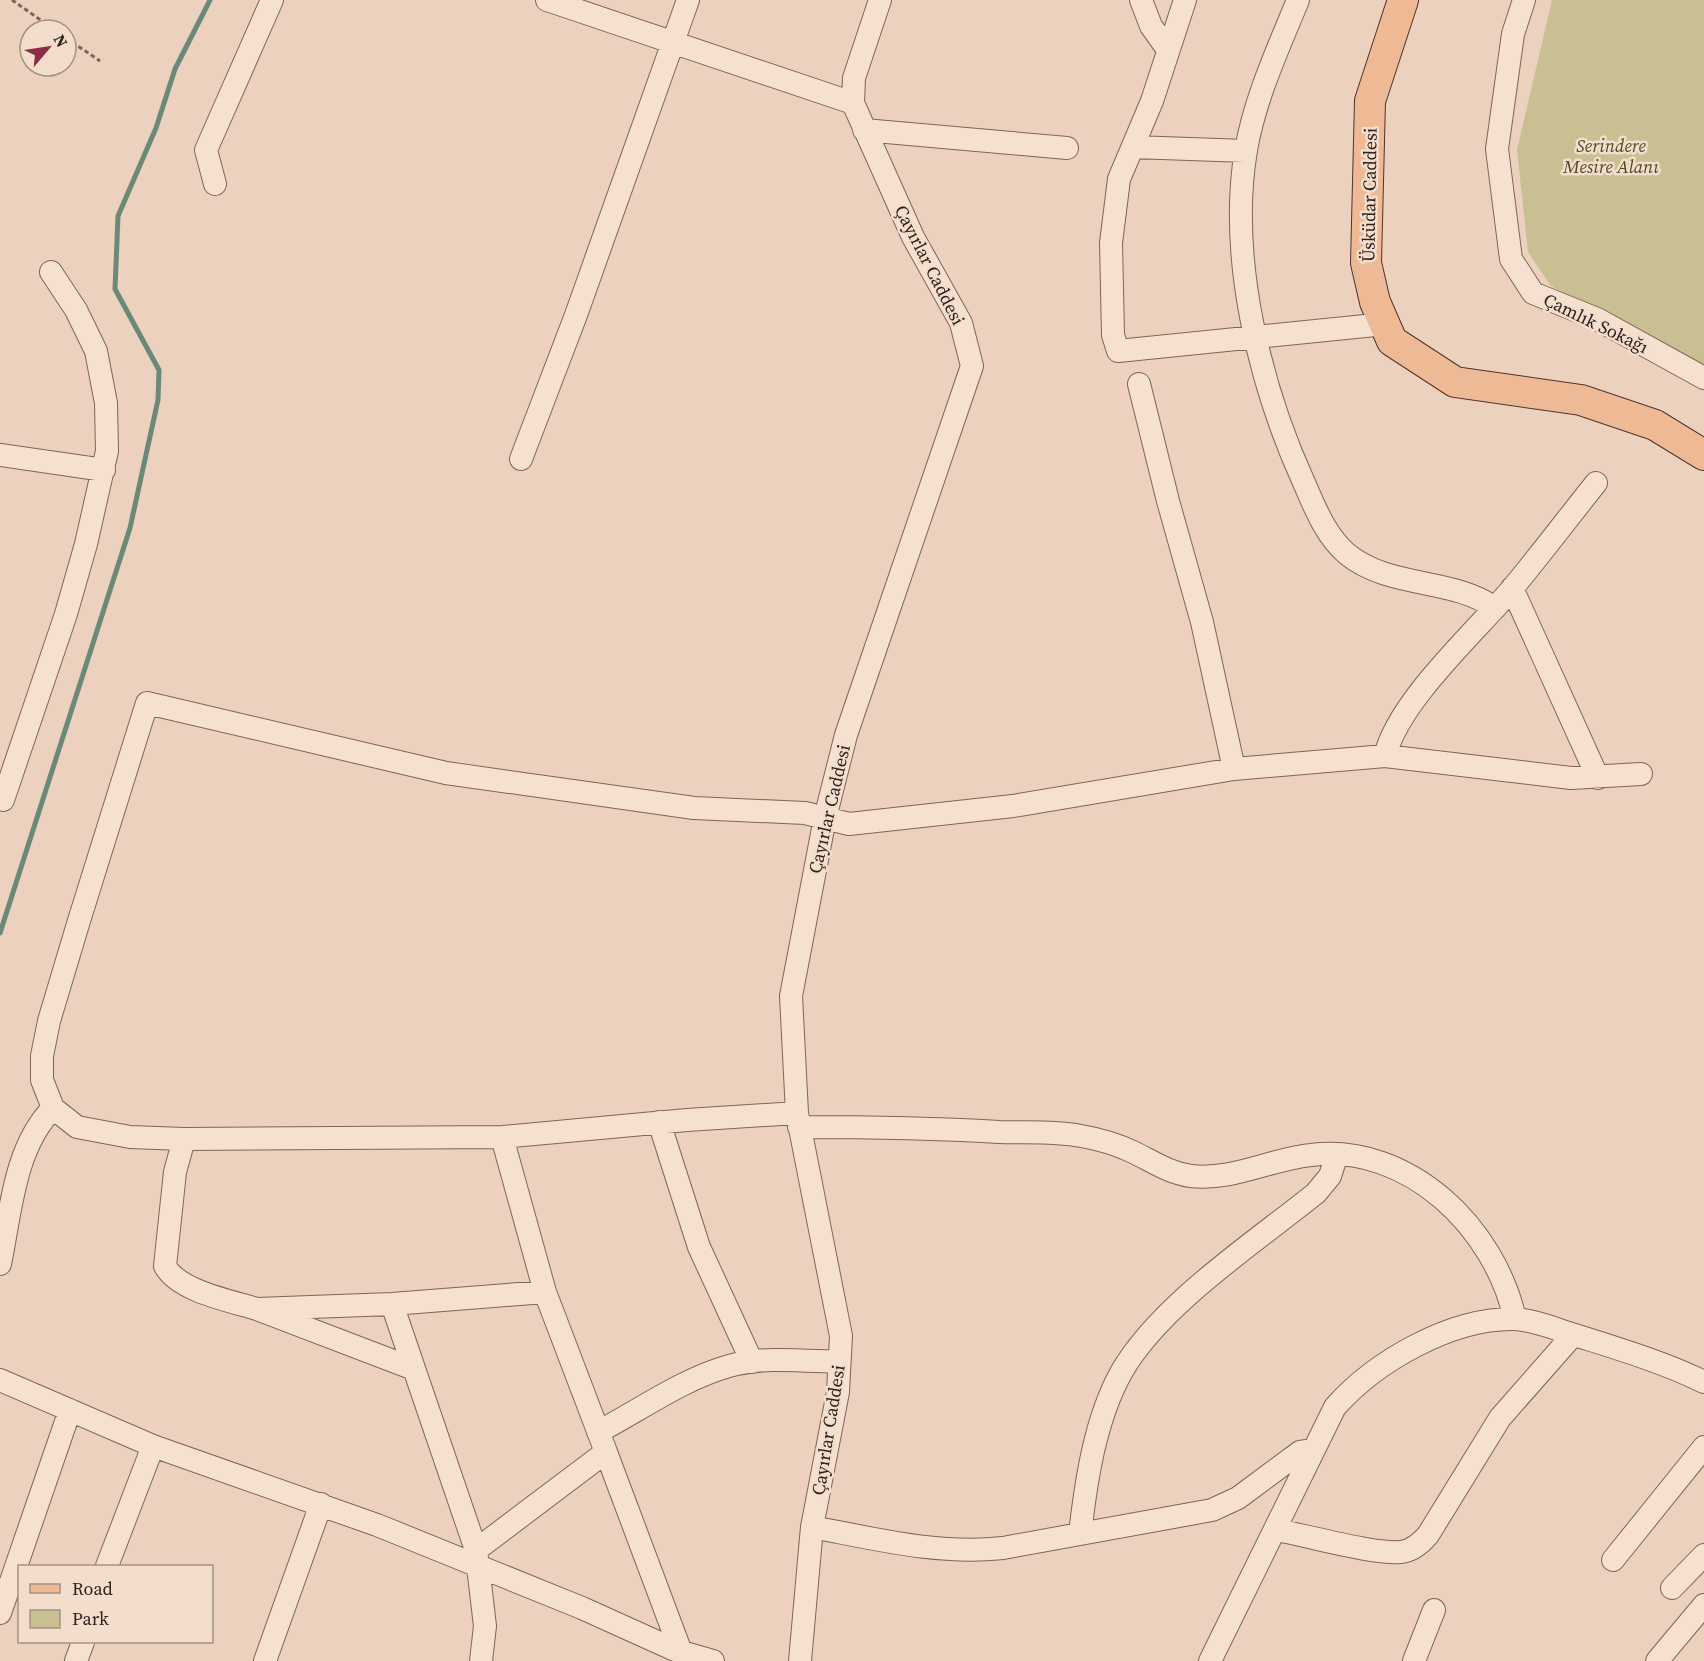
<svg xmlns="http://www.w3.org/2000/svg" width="1704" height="1661" viewBox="0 0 1704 1661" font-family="'Source Serif 4',serif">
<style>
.green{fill:#c8c093}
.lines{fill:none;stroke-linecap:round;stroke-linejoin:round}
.stream{stroke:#6a8979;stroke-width:5}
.minor-casing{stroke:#826358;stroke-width:24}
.major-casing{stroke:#50332c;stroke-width:32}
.path{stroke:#826358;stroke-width:3;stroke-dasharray:4.5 3;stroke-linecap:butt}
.minor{stroke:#f6e1d0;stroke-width:22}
.major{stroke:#eeba96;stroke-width:30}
.labels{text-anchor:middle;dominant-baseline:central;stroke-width:5;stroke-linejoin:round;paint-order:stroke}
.park-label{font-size:18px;font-style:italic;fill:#4e4d23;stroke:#f3decd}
.street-label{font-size:18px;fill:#32201c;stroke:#f3decd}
</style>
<rect width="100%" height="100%" fill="#ebd1be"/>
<path class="green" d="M 1552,0 L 1704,0 L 1704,370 L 1551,286 L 1528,252 L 1517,150 Z"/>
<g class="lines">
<path class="stream" d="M 0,933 L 130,528 L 158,400 L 159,370 L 115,289 L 118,216 L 156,128 L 175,69 L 210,0"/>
<g class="minor-casing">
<path id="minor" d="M 547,0 L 853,103
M 1141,0 L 1151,26 L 1168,50
M 1185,0 L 1152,101 L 1119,179 L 1111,243 L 1113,335 L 1118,351 L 1385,324
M 1298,0 C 1278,49 1255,98 1246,150 C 1228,258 1260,387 1305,485 C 1316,510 1326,536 1347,554 C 1390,589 1451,577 1495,608
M 1524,0 L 1513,34 L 1497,149 L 1511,259 L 1533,293 L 1597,319 L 1704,378
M 864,130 L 1067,148
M 1133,147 L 1246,151
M 215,184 L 206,150 L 272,0
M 1139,384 L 1168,501 L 1202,622 L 1234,769
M 0,455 L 104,470
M 521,459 L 576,315 L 688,0
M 1512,588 L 1598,778
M 1385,756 C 1398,702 1473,634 1511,590 C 1540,555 1568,518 1596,483
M 3,800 L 66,614 L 86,544 L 107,451 L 106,403 L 96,351 L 76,310 L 51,272
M 797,1113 L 687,1120 L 502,1137 L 184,1139 L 130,1137 L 77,1127 L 53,1108 L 42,1080 L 42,1056 L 49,1021 L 78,924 L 147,703 L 446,773 L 694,808 L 805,813 L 849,824 L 1013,806 L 1234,769 L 1385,756 L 1571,778 L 1641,774
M 659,1122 L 699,1247 L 752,1362
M 799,1127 C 866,1127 932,1128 999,1132 C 1026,1133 1055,1131 1081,1136 C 1099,1139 1116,1144 1133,1152 C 1152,1161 1169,1173 1191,1176 C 1232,1181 1271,1159 1311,1155 C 1409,1143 1495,1228 1515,1319
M 502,1137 L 545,1292 L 606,1452
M 184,1139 L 175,1172 L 165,1266 C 178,1291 231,1301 257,1309
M 0,1264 C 11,1211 14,1148 53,1108
M 392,1304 L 476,1550 L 485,1626 L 481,1661
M 414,1369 L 257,1309 L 392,1304 L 545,1292
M 0,1380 L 153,1446 L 377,1525 L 582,1608 L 675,1650 L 713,1661
M 598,1432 C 640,1410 683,1379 729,1366 C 763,1356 804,1361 839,1362
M 812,1527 C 876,1539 938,1555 1003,1548 L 1212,1510 L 1238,1498 L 1300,1452 L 1314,1450
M 1276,1530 C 1305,1535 1376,1555 1401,1552 C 1412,1551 1421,1543 1428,1535 L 1500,1418 L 1573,1335
M 1080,1534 C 1086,1481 1095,1419 1122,1371 C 1161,1304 1254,1243 1316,1193 L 1330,1176 L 1337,1154
M 476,1550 L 606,1452 L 681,1652
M 1613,1560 L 1704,1447
M 107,1566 L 153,1446
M 1672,1588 L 1704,1555
M 0,1613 L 70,1410
M 76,1661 L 83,1642
M 265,1661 L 321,1504
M 800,1661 L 812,1527 L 838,1392 L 841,1336 L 797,1113 L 791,996 L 825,818 L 846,735 L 972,366 L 961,323 L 913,237 L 853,103 L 854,78 L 880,0
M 1210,1661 L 1335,1407 C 1376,1361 1451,1318 1514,1319 C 1535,1320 1555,1329 1575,1335 C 1619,1349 1663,1362 1704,1382
M 1414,1661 L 1434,1610
M 1657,1661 L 1704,1605"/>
</g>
<g class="major-casing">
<path id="major" d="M 1403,0 L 1370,101 L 1366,263 L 1375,302 L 1392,341 L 1455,382 L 1581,400 L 1655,425 L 1704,455"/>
</g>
<path class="path" d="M 12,0 L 55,30
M 66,38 L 100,61"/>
<use href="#minor" class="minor"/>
<use href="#major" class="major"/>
</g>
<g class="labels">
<g class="park-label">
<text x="1611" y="145">Serindere<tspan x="1611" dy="21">Mesire Alanı</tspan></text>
</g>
<g class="street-label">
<text transform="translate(1369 195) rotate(-89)">Üsküdar Caddesi</text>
<text transform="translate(930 265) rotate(63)">Çayırlar Caddesi</text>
<text transform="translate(1596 323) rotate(26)">Çamlık Sokağı</text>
<text transform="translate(829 809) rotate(-77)">Çayırlar Caddesi</text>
<text transform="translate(828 1430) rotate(-81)">Çayırlar Caddesi</text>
</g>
</g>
<rect x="18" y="1565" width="195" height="78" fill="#f3decd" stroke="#a69286" stroke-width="1.5"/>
<rect x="30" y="1584" width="30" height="9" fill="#eeba96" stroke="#a69286" stroke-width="1.5"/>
<text x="72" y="1595" font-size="18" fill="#32201c">Road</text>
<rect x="30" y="1610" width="30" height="18" fill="#c8c093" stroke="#a69286" stroke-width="1.5"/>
<text x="72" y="1625" font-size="18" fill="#32201c">Park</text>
<g transform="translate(48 48) rotate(61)"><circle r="28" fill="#f3decd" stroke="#a69286" stroke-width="1.5"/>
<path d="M0-4.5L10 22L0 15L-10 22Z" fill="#8e2b47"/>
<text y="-9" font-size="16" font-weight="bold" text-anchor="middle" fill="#32201c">N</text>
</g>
</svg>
